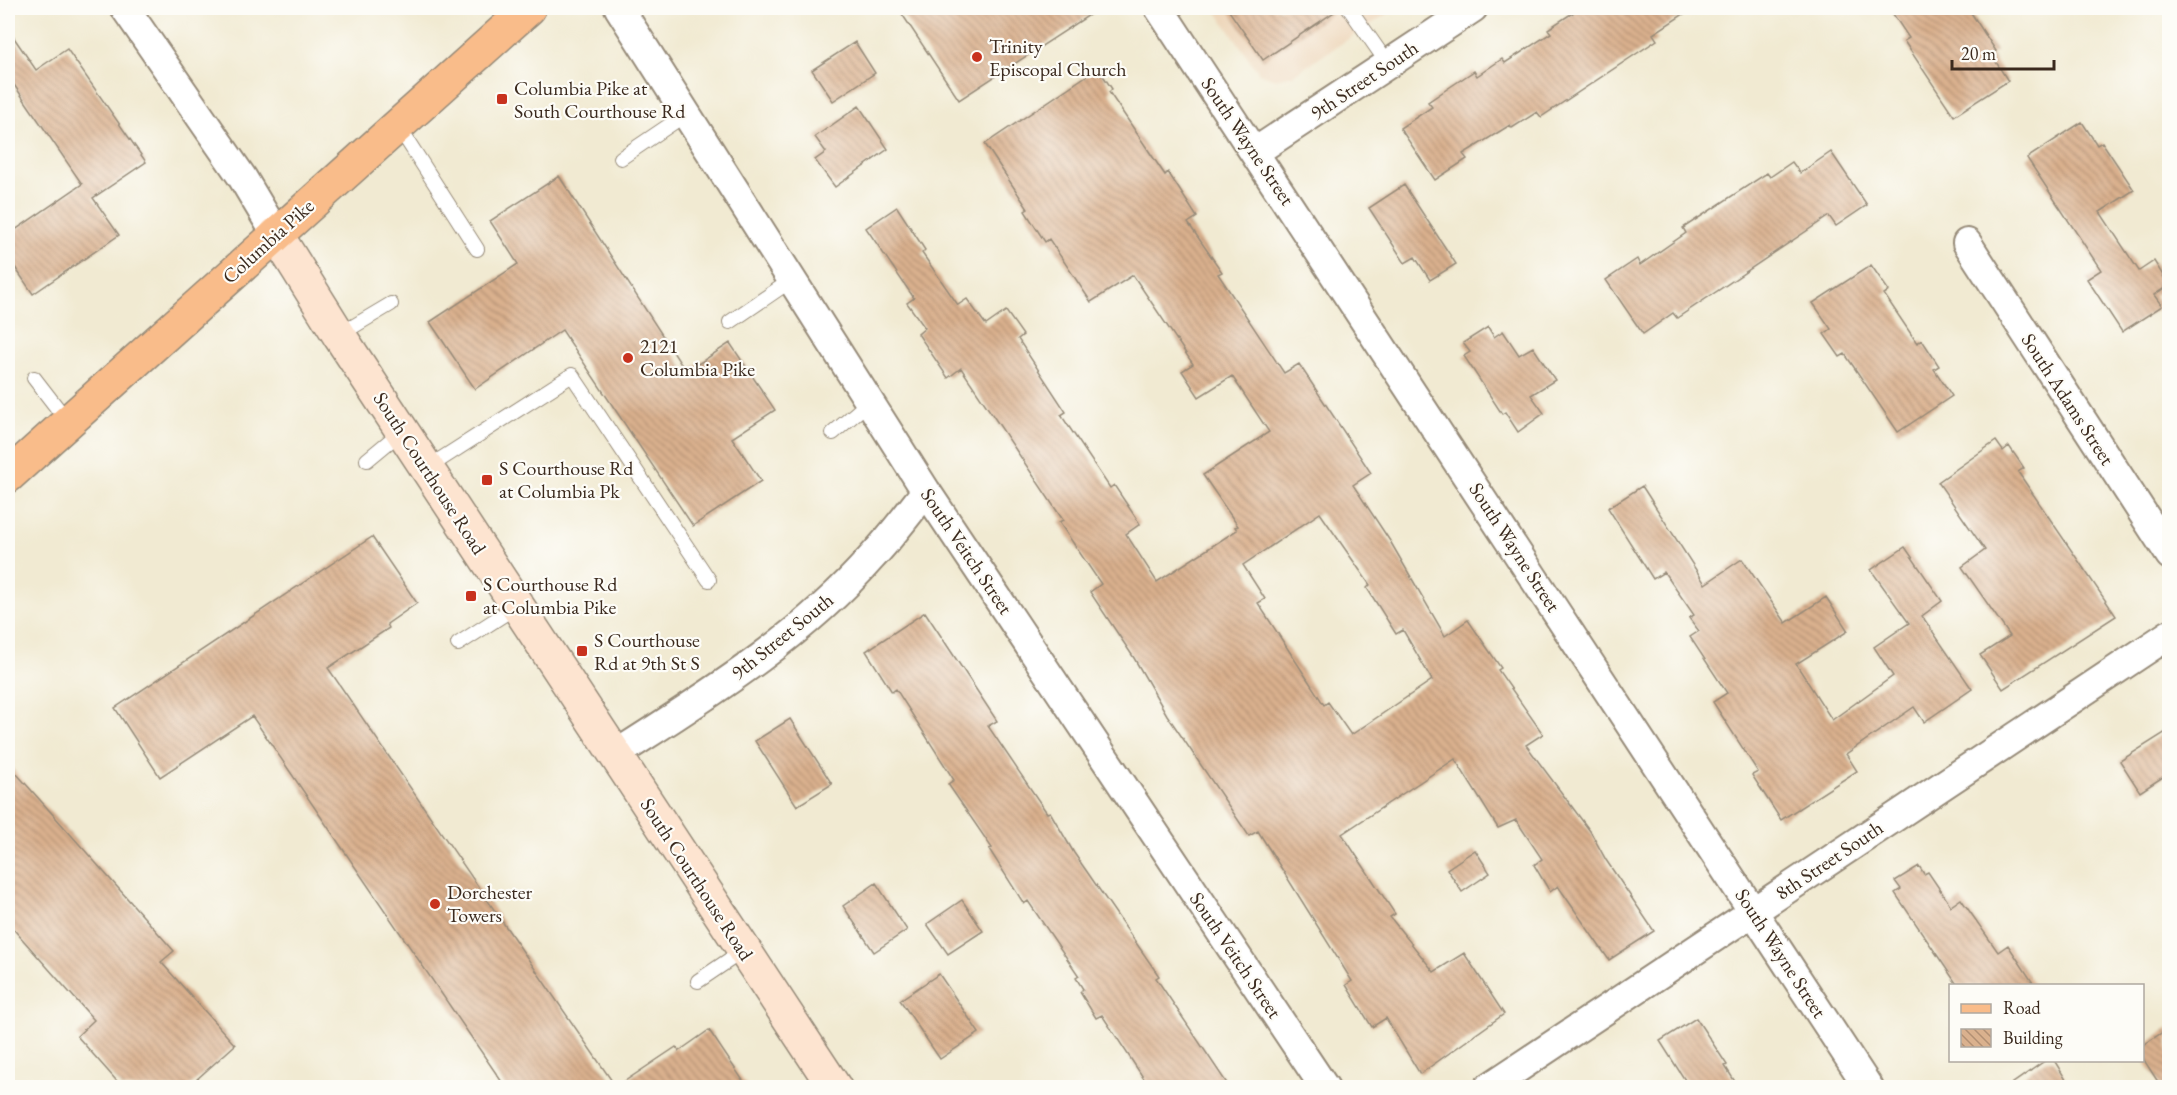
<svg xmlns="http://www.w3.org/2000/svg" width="2177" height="1095" viewBox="0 0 2177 1095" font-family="'EB Garamond',serif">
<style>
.built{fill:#eed7bb}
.building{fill:url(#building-back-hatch);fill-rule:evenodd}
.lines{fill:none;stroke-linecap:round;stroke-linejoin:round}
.lane-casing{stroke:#968a78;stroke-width:16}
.street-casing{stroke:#968a78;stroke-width:32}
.secondary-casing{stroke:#968a78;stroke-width:36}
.primary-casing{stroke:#968a78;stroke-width:36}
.lane{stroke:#fff;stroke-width:14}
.street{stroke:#fff;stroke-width:28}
.secondary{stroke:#fde4d0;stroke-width:33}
.primary{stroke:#f9bc8a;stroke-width:33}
.poi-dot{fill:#c8321e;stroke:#fdfcf7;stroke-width:2}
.labels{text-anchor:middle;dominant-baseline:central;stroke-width:4.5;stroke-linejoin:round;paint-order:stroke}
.poi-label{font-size:20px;fill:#3b2a1e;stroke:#fdfcf7;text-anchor:start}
.street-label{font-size:20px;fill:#3b2a1e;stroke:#fdfcf7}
</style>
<defs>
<pattern id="building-back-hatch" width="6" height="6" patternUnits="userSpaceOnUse" patternTransform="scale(1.5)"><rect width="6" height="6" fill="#dab18e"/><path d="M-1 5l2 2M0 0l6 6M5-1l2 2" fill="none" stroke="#b29073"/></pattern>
</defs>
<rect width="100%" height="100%" fill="#fdfcf7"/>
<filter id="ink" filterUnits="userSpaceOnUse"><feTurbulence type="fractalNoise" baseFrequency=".0167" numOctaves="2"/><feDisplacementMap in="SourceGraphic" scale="12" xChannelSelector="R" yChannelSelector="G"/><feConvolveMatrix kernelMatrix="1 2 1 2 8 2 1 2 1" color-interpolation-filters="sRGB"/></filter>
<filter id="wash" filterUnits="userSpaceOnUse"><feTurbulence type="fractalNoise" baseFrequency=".008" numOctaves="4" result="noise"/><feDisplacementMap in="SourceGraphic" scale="24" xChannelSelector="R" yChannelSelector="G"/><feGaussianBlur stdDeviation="1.35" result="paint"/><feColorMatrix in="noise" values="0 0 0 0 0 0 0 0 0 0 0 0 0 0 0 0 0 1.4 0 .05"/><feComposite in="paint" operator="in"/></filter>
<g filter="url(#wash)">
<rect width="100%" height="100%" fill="#f1ead2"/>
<path class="built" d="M 1214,8 L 1396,8 L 1293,75 L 1275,79 L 1259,73 Z"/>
<g id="blocks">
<path class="building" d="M 898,8 L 1100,8 L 959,100 Z
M 1227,8 L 1340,8 L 1263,60 Z
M 1580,8 L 1693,8 L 1653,34 L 1657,40 L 1541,117 L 1537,112 L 1512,128 L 1510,125 L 1463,154 L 1467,159 L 1435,180 L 1400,128 L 1432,107 L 1428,102 L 1450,87 L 1474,71 L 1477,76 L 1502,59 L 1505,63 L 1551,33 L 1548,29 Z
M 1889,8 L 1968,8 L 1996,51 L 1991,54 L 2008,81 L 1954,116 L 1904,41 L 1909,38 Z
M 8,29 L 36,70 L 67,49 L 146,162 L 93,198 L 119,235 L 33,294 L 8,257 L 8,235 L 82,184 L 8,76 Z
M 855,42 L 875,73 L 833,101 L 812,70 Z
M 1098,68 L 1112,89 L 1109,92 L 1165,175 L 1168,172 L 1197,217 L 1188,223 L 1222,272 L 1218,274 L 1284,373 L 1299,364 L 1371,473 L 1353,485 L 1390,541 L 1445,636 L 1468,620 L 1501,668 L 1498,670 L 1543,734 L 1526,745 L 1590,831 L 1606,860 L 1654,931 L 1609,960 L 1558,886 L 1550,892 L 1534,865 L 1542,859 L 1516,820 L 1498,828 L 1455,759 L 1342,834 L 1395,914 L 1390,917 L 1434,972 L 1464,953 L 1504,1014 L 1420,1074 L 1386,1018 L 1372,1027 L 1346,985 L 1352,981 L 1258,831 L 1249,836 L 1167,715 L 1134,658 L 1090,592 L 1101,584 L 1059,522 L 1063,520 L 961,368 L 948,378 L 918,334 L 925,328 L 907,303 L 914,298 L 866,228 L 897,207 L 925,250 L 922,253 L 958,305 L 967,299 L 986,325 L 1006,311 L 1023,335 L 1018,339 L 1066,412 L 1061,415 L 1110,488 L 1114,485 L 1140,524 L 1126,534 L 1157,582 L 1237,530 L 1235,527 L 1238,526 L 1203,475 L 1269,432 L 1232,376 L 1199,397 L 1182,371 L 1193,364 L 1133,275 L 1091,302 L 1049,239 L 1045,242 L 1025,211 L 1028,209 L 985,144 ZM 1320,513 L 1370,585 L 1367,588 L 1396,634 L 1403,630 L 1432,680 L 1351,735 L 1328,702 L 1324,705 L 1258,603 L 1265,599 L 1243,565 Z
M 859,106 L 888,149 L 835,187 L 815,160 L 826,152 L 815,137 Z
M 2082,122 L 2097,145 L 2102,142 L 2134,190 L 2100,212 L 2139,271 L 2154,261 L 2169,285 L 2154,295 L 2162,306 L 2122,332 L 2087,279 L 2101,270 L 2027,158 Z
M 1831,152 L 1867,205 L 1836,226 L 1829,216 L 1677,318 L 1673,313 L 1643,334 L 1606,280 L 1637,259 L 1640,265 L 1686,233 L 1683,228 L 1767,173 L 1770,177 L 1792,162 L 1800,173 Z
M 559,176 L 686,372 L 730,343 L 775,410 L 732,438 L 761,481 L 693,526 L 562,330 L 475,389 L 430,322 L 518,264 L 490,221 Z
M 1404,185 L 1456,264 L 1430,280 L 1415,257 L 1405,263 L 1369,208 Z
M 1871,265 L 1889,291 L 1884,294 L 1917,343 L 1922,340 L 1939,366 L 1934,369 L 1952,396 L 1898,432 L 1845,354 L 1840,357 L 1824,334 L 1831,329 L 1813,303 Z
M 1488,327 L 1494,337 L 1503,331 L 1519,355 L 1533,347 L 1555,380 L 1531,395 L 1544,413 L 1518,432 L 1505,412 L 1502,414 L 1464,356 L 1470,352 L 1463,343 Z
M 1996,441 L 2003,451 L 2009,446 L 2024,468 L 2018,472 L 2116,616 L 2003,689 L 1980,655 L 2010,636 L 1962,567 L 1985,550 L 1938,482 Z
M 1642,486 L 1705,584 L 1742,559 L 1786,623 L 1826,597 L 1848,631 L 1796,664 L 1832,720 L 1893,676 L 1874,647 L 1909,623 L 1871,570 L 1905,547 L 1942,601 L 1922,616 L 1972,689 L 1924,722 L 1914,707 L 1846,754 L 1857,771 L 1781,820 L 1752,775 L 1758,772 L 1713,702 L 1727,693 L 1690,637 L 1699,631 L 1689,618 L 1694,615 L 1664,572 L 1653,579 L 1608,508 Z
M 372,537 L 417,603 L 387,624 L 389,628 L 328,668 L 616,1087 L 676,1047 L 679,1051 L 709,1030 L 748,1088 L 506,1088 L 252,716 L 160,777 L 115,708 Z
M 925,612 L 997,721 L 988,726 L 1047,813 L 1050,812 L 1074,853 L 1159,976 L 1156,978 L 1230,1088 L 1150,1088 L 1102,1015 L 1096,1018 L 1080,992 L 1083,989 L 1076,978 L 1079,976 L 1028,901 L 1024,904 L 989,849 L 992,848 L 948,784 L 954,780 L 896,689 L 892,692 L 866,651 Z
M 790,719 L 832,784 L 797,806 L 755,741 Z
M 2169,730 L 2169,773 L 2140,792 L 2120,761 Z
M 8,764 L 174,951 L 161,962 L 235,1045 L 187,1088 L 123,1088 L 77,1036 L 94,1020 L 8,923 Z
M 1475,850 L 1490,873 L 1462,892 L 1447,869 Z
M 1919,866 L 1924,874 L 1928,872 L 1951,906 L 1961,899 L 1998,952 L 2008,945 L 2035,986 L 1958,986 L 1895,893 L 1901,889 L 1895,881 Z
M 876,883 L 907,930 L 874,952 L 843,906 Z
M 962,900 L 983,931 L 948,954 L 927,924 Z
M 939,974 L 979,1033 L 940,1059 L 900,1000 Z
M 1696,1018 L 1727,1065 L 1725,1066 L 1739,1088 L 1690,1088 L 1660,1041 Z
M 2169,1028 L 2169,1088 L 2162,1088 L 2142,1057 L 2142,1046 Z
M 2046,1060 L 2054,1060 L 2071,1088 L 2006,1088 Z"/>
</g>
</g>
<g filter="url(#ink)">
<use href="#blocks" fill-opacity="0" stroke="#968a78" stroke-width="1.5"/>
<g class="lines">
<g class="lane-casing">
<path id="lane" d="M 1349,8 L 1388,64
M 398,126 L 477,249
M 621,158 L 686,114
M 730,322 L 793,279
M 339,335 L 391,304
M 34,378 L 68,422
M 833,433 L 870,401
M 367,460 L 402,431
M 427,468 L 572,375 L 709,580
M 458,644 L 517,606
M 698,981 L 744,950"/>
</g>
<g class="street-casing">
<path id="street" d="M 125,8 L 242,177 L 276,234
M 619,8 L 926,491 L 1325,1088
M 1159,8 L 1869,1088
M 1255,152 L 1473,8
M 1967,243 L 2170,555
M 615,755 C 705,697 800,639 871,558 C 891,537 908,514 926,491
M 1488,1088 L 2170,634"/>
</g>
<g class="secondary-casing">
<path id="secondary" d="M 276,234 L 339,335 L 835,1088"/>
</g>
<g class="primary-casing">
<path id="primary" d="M 8,476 L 529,8"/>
</g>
<use href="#lane" class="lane"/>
<use href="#street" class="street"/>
<use href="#secondary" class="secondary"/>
<use href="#primary" class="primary"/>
</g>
</g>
<g class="poi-dot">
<circle cx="977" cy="57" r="6"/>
<rect x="496" y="93" width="12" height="12" rx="3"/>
<circle cx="628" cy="358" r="6"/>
<rect x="481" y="474" width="12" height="12" rx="3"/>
<rect x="465" y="590" width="12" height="12" rx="3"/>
<rect x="576" y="645" width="12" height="12" rx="3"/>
<circle cx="435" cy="904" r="6"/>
</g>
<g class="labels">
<g class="poi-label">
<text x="989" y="46">Trinity<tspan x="989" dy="23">Episcopal Church</tspan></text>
<text x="514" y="88">Columbia Pike at<tspan x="514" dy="23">South Courthouse Rd</tspan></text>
<text x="640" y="346">2121<tspan x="640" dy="23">Columbia Pike</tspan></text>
<text x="499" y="468">S Courthouse Rd<tspan x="499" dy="23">at Columbia Pk</tspan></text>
<text x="483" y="584">S Courthouse Rd<tspan x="483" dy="23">at Columbia Pike</tspan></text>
<text x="594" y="640">S Courthouse<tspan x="594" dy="23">Rd at 9th St S</tspan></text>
<text x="447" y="892">Dorchester<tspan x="447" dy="23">Towers</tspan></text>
</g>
<g class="street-label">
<text transform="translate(1364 80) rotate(-34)">9th Street South</text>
<text transform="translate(1248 141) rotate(56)">South Wayne Street</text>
<text transform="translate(268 241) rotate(-42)">Columbia Pike</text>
<text transform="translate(2068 399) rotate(57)">South Adams Street</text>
<text transform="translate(430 473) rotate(57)">South Courthouse Road</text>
<text transform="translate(1515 547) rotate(57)">South Wayne Street</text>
<text transform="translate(967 551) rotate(56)">South Veitch Street</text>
<text transform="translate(782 636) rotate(-39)">9th Street South</text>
<text transform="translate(1829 860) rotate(-34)">8th Street South</text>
<text transform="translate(697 879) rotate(57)">South Courthouse Road</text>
<text transform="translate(1781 953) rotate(57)">South Wayne Street</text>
<text transform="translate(1236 955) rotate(56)">South Veitch Street</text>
</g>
</g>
<rect width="2177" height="1095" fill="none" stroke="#fdfcf7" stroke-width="30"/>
<rect x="1949" y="984" width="195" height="78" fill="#fdfcf7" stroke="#afa8a0" stroke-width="1.5"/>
<rect x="1961" y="1004" width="30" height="9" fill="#f9bc8a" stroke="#afa8a0" stroke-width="1.5"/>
<text x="2003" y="1014" font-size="18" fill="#3b2a1e">Road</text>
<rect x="1961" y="1029" width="30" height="18" fill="url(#building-back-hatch)" stroke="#afa8a0" stroke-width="1.5"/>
<text x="2003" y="1044" font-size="18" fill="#3b2a1e">Building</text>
<path d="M1952 60v9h102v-9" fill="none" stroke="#3b2a1e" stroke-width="3"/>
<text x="1961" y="60" font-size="18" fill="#3b2a1e" stroke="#fdfcf7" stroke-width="4.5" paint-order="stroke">20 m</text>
</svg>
